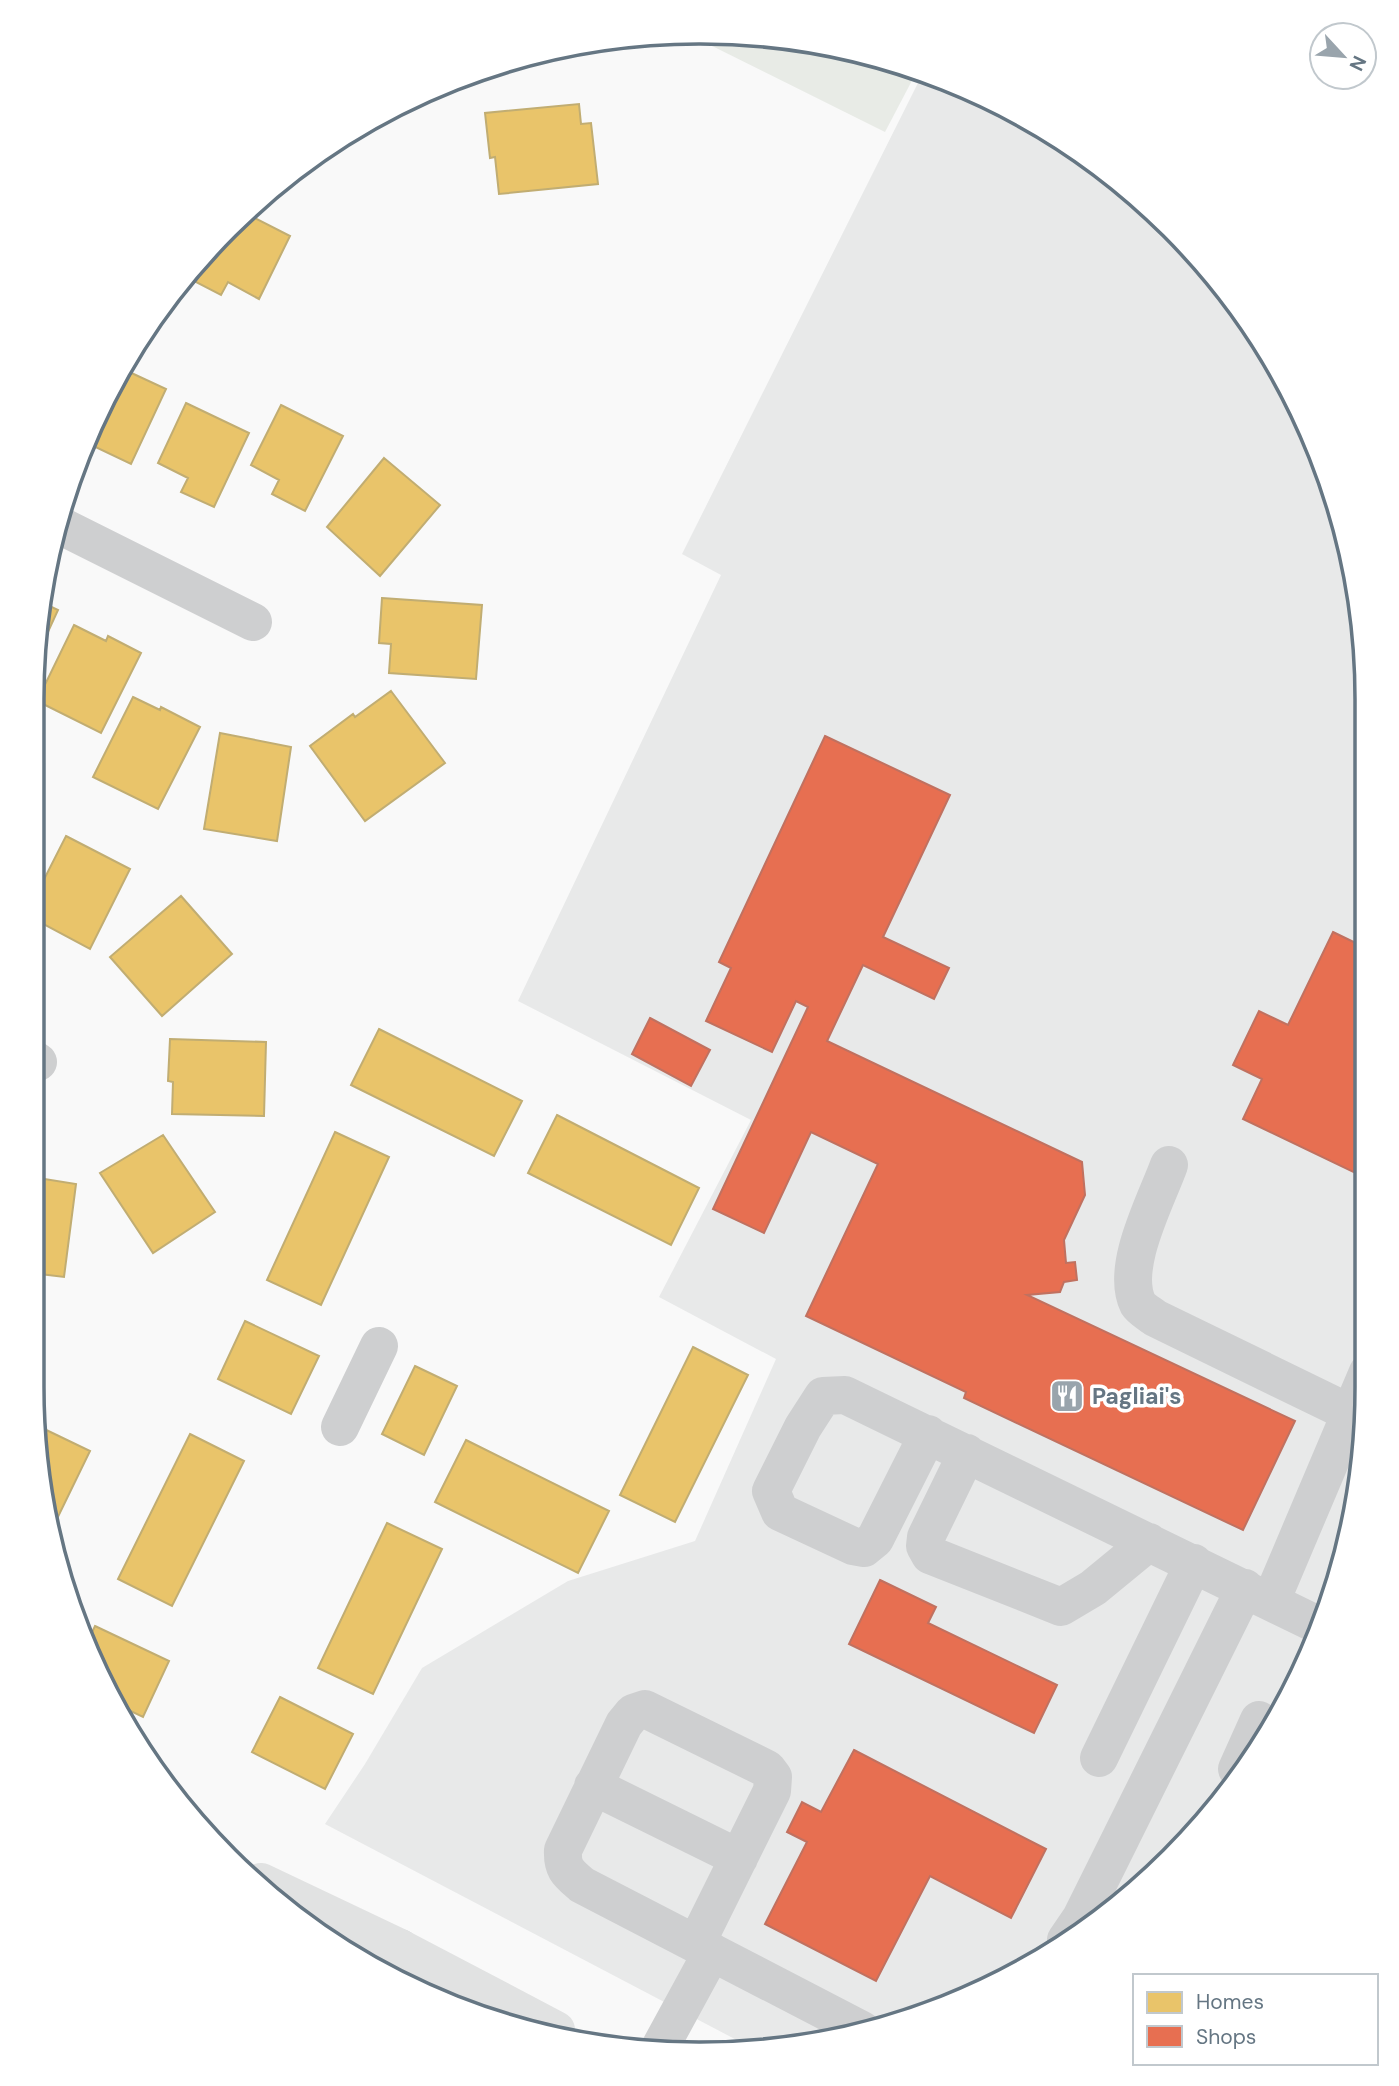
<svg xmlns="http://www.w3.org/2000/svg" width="1399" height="2086" viewBox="0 0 1399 2086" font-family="'DM Sans',sans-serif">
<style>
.built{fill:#e8e9e9}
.green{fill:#e8ebe6}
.homes{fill:#e9c46a;stroke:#c1ad72;stroke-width:2}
.shops{fill:#e76f51;stroke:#c07160;stroke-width:2}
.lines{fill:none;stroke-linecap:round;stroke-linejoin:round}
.minor{stroke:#cecfd0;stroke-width:38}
.major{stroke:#e1e2e2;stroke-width:38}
.labels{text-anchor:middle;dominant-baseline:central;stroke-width:7;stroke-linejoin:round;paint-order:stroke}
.poi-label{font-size:23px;font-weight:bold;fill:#657683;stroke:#fff;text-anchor:start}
.rim{fill:none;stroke:#657683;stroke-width:3.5}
</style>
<rect width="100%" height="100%" fill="#f9f9f9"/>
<path class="built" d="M 923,73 L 955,82 L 1070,144 L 1172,227 L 1255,328 L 1316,443 L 1355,569 L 1368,700 L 1367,1387 L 1355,1516 L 1298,1682 L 1172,1859 L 1033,1965 L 830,2042 L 750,2047 L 325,1824 L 365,1764 L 422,1668 L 568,1581 L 695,1541 L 776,1359 L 659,1297 L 751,1120 L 518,1001 L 721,575 L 682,554 Z"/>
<path class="green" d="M 699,32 L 829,44 L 917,71 L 885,132 L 686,33 Z"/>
<path class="homes" d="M 579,104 L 581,124 L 591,123 L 598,184 L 499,194 L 495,157 L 490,158 L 485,113 Z
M 250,208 L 247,214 L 290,236 L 259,299 L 228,282 L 221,295 L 190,279 L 227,227 Z
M 125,370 L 166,389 L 131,464 L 87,443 L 101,404 Z
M 186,403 L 249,433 L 214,507 L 181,492 L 188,478 L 158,463 Z
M 281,405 L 343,436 L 305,511 L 272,494 L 279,480 L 251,465 Z
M 384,458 L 440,505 L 380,576 L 327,527 Z
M 382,598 L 482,605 L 476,679 L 389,673 L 391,644 L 379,643 Z
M 41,602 L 58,610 L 36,658 Z
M 74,625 L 106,641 L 108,636 L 141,653 L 101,733 L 37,701 Z
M 391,691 L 445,763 L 365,821 L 310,746 L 353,714 L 355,717 Z
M 133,697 L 160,710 L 161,707 L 200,727 L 158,809 L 93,777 Z
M 220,733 L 291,747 L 277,841 L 204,829 Z
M 66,836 L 130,869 L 90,949 L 32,918 L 32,903 Z
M 181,896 L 232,954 L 162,1016 L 110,957 Z
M 379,1029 L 522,1101 L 494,1156 L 351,1085 Z
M 170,1039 L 266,1042 L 264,1116 L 172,1114 L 173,1082 L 168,1081 Z
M 557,1115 L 699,1188 L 671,1245 L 528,1173 Z
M 335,1132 L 389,1157 L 321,1305 L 267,1280 Z
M 163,1135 L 215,1212 L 153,1253 L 100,1173 Z
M 32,1177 L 76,1184 L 64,1277 L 32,1273 Z
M 245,1321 L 319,1356 L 291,1414 L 218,1379 Z
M 693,1347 L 748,1375 L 675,1522 L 620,1495 Z
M 415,1366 L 457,1386 L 424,1455 L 382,1434 Z
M 38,1426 L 90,1451 L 54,1525 Z
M 190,1434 L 244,1461 L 172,1606 L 118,1579 Z
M 466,1440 L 609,1511 L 578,1573 L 435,1502 Z
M 387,1523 L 442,1549 L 373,1694 L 318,1668 Z
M 95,1626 L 169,1661 L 143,1717 L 118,1705 L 87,1643 Z
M 280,1697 L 353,1734 L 325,1789 L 252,1752 Z"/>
<path class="shops" d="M 825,736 L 950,795 L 883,937 L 949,968 L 934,999 L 863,965 L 827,1041 L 1082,1162 L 1085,1195 L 1064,1240 L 1066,1263 L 1075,1262 L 1077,1280 L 1064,1282 L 1060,1292 L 1027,1295 L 1295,1421 L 1243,1530 L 964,1398 L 966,1392 L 806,1316 L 878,1164 L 811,1132 L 764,1233 L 713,1209 L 808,1007 L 796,1001 L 772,1052 L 706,1021 L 731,968 L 719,962 Z
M 1333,932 L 1368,949 L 1368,1057 L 1366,1061 L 1368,1062 L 1368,1179 L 1243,1119 L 1262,1079 L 1233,1065 L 1259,1011 L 1288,1025 Z
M 650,1018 L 710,1050 L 691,1086 L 632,1054 Z
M 880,1580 L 936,1607 L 928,1623 L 1057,1685 L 1034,1733 L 849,1644 Z
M 854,1750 L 1046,1849 L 1011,1918 L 930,1876 L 876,1981 L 765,1924 L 807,1842 L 787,1832 L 802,1802 L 821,1812 Z"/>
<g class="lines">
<path class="minor" d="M 59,525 L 253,622
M 32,1058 L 38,1062
M 1169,1165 C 1156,1201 1120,1267 1138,1304 C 1141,1309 1150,1314 1155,1318 L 1350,1413
M 340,1427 L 379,1346
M 928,1434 L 875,1539 L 864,1548 L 853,1546 L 780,1512 L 771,1491 L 803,1427 L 823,1396 L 845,1395 L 1318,1625
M 967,1453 L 926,1537 L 925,1546 L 930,1555 L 1061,1607 L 1093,1588 L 1149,1542
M 1271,1601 L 1368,1372
M 1099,1758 L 1194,1563
M 1237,1769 L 1259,1720
M 593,1786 L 739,1858
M 1066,1940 L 1081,1918 L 1245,1588
M 696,1944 L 772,1791 L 773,1777 L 767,1769 L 645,1709 L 633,1713 L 624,1724 L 563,1850 C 562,1869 568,1873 582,1885 L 862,2030
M 389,1972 L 400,1948
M 657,2053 L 712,1952"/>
<path class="major" d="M 261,1882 L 400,1948 L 556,2030"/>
</g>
<defs>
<g id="restaurant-square" transform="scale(1.75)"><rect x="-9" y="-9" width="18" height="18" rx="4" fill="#99a4ac" stroke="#fff"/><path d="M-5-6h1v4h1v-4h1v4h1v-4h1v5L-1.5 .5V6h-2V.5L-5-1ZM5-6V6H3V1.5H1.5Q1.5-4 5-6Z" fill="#fff"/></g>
</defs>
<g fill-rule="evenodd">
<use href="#restaurant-square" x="1067" y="1396"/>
</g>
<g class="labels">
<g class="poi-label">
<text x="1092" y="1396">Pagliai's</text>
</g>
</g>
<path d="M0 0H1399V2086H0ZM699 44H700A655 655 0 0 1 1355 699V1387A655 655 0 0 1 700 2042H699A655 655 0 0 1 44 1387V699A655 655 0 0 1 699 44Z" fill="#fff" fill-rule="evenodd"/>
<path class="rim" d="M699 44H700A655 655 0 0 1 1355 699V1387A655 655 0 0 1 700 2042H699A655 655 0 0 1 44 1387V699A655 655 0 0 1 699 44Z"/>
<rect x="1133" y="1974" width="245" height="91" fill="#ffffff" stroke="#c1c8cd" stroke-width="2"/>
<rect x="1147" y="1992" width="35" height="21" fill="#e9c46a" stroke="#c1c8cd" stroke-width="2"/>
<text x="1196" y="2009" font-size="21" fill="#657683">Homes</text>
<rect x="1147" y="2026" width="35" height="21" fill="#e76f51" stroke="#c1c8cd" stroke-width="2"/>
<text x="1196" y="2044" font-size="21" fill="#657683">Shops</text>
<g transform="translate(1343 56) rotate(116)"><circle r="33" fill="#ffffff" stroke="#c1c8cd" stroke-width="2"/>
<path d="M0-5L12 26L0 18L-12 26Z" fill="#99a4ac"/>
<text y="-10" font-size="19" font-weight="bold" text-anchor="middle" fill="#657683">N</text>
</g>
</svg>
